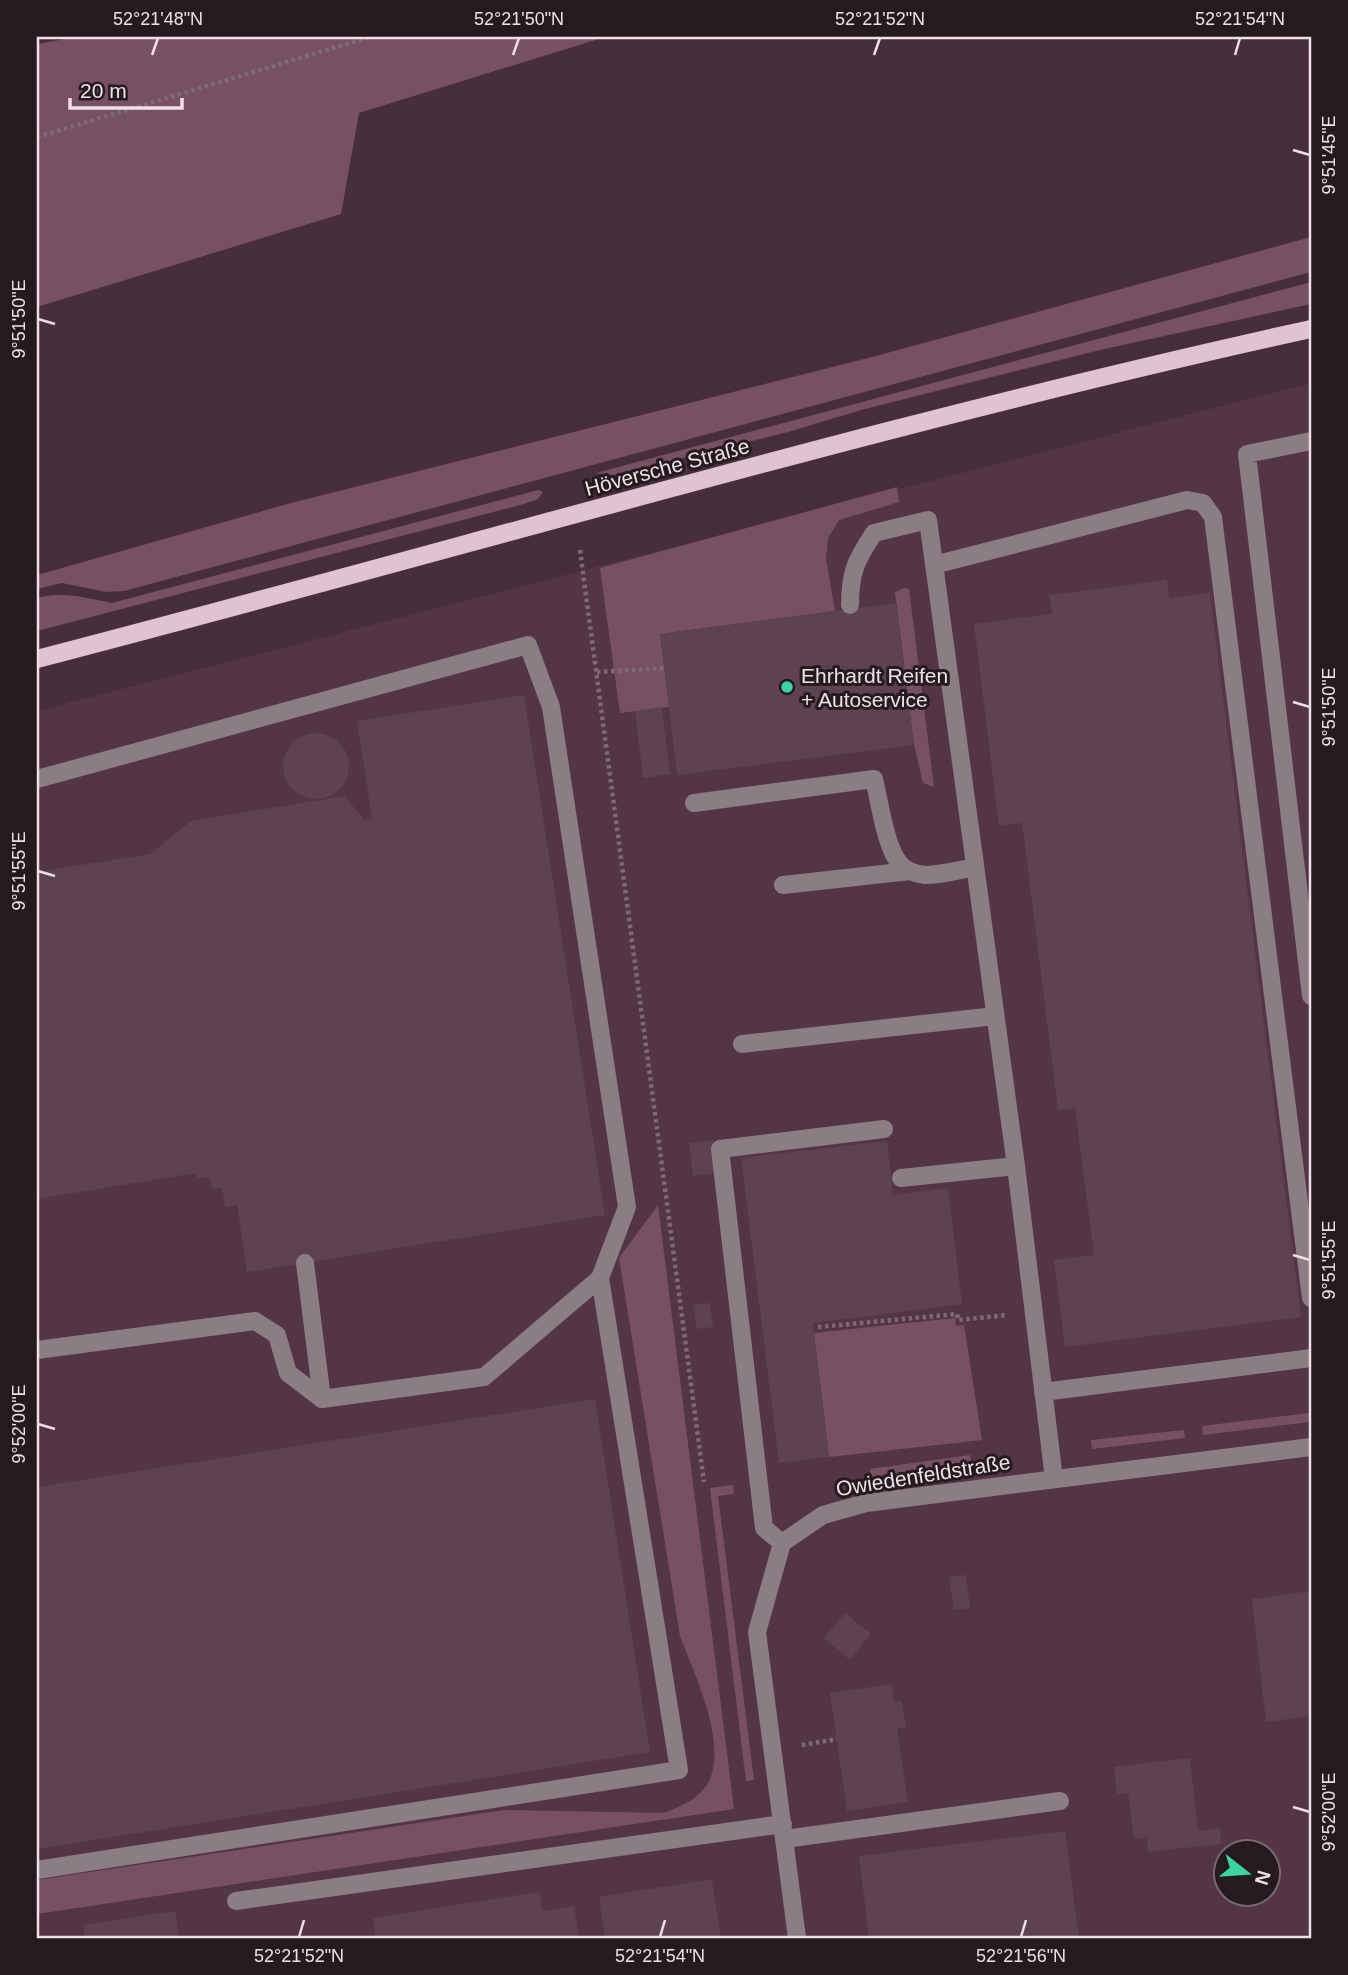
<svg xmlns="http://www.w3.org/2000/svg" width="1348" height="1975" viewBox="0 0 1348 1975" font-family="Arial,sans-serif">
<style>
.built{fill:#543544;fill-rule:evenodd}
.green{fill:#785064}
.building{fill:#5c434f}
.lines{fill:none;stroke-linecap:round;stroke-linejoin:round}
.path{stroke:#7f6a74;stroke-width:4.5;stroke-dasharray:3.5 3.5;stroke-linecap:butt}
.minor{stroke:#8a7d83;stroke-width:18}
.major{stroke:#dec3d0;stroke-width:18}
.ticks{fill:none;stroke:#efdfe6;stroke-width:2.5}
.poi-dot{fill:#3dd4a3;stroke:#251a1f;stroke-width:2.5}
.labels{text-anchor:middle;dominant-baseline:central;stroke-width:6;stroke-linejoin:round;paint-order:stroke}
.street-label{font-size:21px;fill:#efdfe6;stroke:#251a1f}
.poi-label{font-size:21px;fill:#efdfe6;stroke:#251a1f;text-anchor:start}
.neatline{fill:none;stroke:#efdfe6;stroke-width:2.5}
.ticks-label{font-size:18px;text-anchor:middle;fill:#efdfe6}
</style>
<rect width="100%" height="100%" fill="#462e3a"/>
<path class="built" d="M 1311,383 L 1311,1938 L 37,1938 L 37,711 ZM 1226,1853 L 1268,1853 L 1268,1895 L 1226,1895 Z"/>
<path class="green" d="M 76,37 L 605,37 L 359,113 L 341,214 L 37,307 L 37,44 Z
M 1311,237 L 1311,272 L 124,591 L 106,592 L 62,583 L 37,589 L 37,575 L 291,503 L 876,356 Z
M 1311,282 L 1311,304 L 1100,350 L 861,410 L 788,432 L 613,475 L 596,473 Z
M 897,487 L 899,502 L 839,520 L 828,538 L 826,559 L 835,611 L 660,634 L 669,707 L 620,713 L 600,568 Z
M 538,490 L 543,492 L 538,499 L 524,504 L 37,631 L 37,598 C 63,591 86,598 112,603 Z
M 904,588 L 909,589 L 910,597 L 934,787 L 923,783 L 914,745 L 895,592 Z
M 658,1205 L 734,1809 L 37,1914 L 37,1880 L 505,1810 L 664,1813 C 680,1807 699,1799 708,1783 C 729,1745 694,1673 680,1636 L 619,1258 Z
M 955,1318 L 956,1326 L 964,1325 L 982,1440 L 829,1457 L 814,1333 Z
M 1309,1413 L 1310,1422 L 1203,1435 L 1202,1426 Z
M 1184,1430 L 1185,1438 L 1092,1449 L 1091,1440 Z
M 970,1455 L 971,1463 L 871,1477 L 870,1469 Z
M 733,1485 L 734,1494 L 718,1496 L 754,1780 L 746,1781 L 710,1488 Z"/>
<path class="building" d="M 1167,580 L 1169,598 L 1210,593 L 1301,1317 L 1065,1347 L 1054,1260 L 1094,1255 L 1075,1108 L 1058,1110 L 1022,823 L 999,826 L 974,624 L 1052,614 L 1049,595 Z
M 896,603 L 914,745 L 677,775 L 660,634 Z
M 524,695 L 605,1215 L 247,1272 L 237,1205 L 225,1207 L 222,1188 L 212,1189 L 210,1177 L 197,1179 L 196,1173 L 37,1199 L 37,872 L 150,854 L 191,821 L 345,796 L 364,820 L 372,819 L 357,721 Z
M 662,707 L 670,774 L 643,778 L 635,711 Z
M283 766a33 33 0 1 1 66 0a33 33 0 1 1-66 0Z
M 713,1140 L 717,1173 L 693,1176 L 689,1143 Z
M 887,1141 L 893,1195 L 948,1188 L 962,1304 L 813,1323 L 829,1457 L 779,1463 L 741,1158 Z
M 710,1303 L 713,1327 L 697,1329 L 693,1305 Z
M 595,1399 L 650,1752 L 37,1849 L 37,1487 Z
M 966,1575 L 970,1608 L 954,1610 L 949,1577 Z
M 1311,1591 L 1311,1716 L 1266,1722 L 1252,1599 Z
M 845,1613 L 871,1634 L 850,1660 L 824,1638 Z
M 892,1684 L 894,1702 L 902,1701 L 906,1727 L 897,1728 L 908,1802 L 847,1811 L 830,1693 Z
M 1190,1758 L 1198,1831 L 1220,1828 L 1221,1844 L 1148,1852 L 1147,1837 L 1134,1839 L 1128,1793 L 1117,1795 L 1114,1767 Z
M 1065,1831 L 1079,1938 L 869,1938 L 859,1856 Z
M 712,1879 L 721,1938 L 605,1938 L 599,1897 Z
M 539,1892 L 543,1911 L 574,1906 L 579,1938 L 376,1938 L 373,1918 Z
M 175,1911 L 179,1938 L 85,1938 L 83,1925 Z"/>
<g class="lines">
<path class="path" d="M 37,137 L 370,37
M 580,550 L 704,1482
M 597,672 L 664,668
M 818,1327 L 957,1314 L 958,1320 L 1008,1315
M 802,1745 L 837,1739"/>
<path class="minor" d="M 1311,441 L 1247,454 L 1311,996
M 934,565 L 1187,500 L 1203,503 L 1213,517 L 1311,1298
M 850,605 C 850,572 856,560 874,533 L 928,520 L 1016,1166 L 1054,1479
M 37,779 L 528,645 L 551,707 L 627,1207 L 600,1278 L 484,1377 L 322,1399 L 288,1373 L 277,1335 L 255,1321 L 37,1350
M 694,803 L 874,779 C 880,803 885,846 900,864 C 906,871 917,874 925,875 C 942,875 959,870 975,867
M 783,885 L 910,871
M 742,1044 L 995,1016
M 901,1178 L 1016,1166
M 305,1263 L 322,1399
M 1043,1392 L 1311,1358
M 782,1543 L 764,1528 L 720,1149 L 884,1129
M 785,1839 L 1060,1801
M 37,1870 L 679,1770 L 600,1278
M 236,1901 L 783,1824
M 797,1938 L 757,1632 L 782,1543 L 823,1515 L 866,1503 L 1311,1447"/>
<path class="major" d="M 37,659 C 461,549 882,423 1311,329"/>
</g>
<path class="ticks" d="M 152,55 L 158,38M 513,55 L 519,38M 874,55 L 880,38M 1235,55 L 1240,38M 1293,150 L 1310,155M 38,319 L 55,324M 1293,702 L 1310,707M 38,871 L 55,876M 1293,1255 L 1310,1260M 38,1424 L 55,1429M 1293,1807 L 1310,1812M 299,1937 L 304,1920M 660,1937 L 665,1920M 1021,1937 L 1026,1920"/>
<circle class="poi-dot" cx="787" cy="687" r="7"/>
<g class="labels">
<g class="street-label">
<text transform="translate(667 467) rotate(-15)">Höversche Straße</text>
<text transform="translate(923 1475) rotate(-9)">Owiedenfeldstraße</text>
</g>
<g class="poi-label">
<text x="801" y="675">Ehrhardt Reifen<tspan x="801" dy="24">+ Autoservice</tspan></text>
</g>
</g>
<rect width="1348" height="1975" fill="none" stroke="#251a1f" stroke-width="77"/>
<g transform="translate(1247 1873) rotate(107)"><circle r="33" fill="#251a1f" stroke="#76696f" stroke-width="2"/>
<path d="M0-5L12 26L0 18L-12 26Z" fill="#3dd4a3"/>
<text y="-10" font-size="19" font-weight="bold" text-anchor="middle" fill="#efdfe6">N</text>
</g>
<path d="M70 98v10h112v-10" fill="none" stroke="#efdfe6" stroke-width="3.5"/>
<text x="80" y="98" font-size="21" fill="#efdfe6" stroke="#251a1f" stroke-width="5" paint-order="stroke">20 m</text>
<rect x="38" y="38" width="1272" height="1899" class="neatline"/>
<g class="ticks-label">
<text x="158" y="25">52°21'48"N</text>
<text x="519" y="25">52°21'50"N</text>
<text x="880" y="25">52°21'52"N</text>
<text x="1240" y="25">52°21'54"N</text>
<text transform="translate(1329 155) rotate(-90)" y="6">9°51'45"E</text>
<text transform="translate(19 319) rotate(-90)" y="6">9°51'50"E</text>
<text transform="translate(1329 707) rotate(-90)" y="6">9°51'50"E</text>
<text transform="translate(19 871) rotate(-90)" y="6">9°51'55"E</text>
<text transform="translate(1329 1260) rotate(-90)" y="6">9°51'55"E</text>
<text transform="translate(19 1424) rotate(-90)" y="6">9°52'00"E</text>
<text transform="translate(1329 1812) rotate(-90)" y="6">9°52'00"E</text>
<text x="299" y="1962">52°21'52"N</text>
<text x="660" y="1962">52°21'54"N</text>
<text x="1021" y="1962">52°21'56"N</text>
</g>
</svg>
